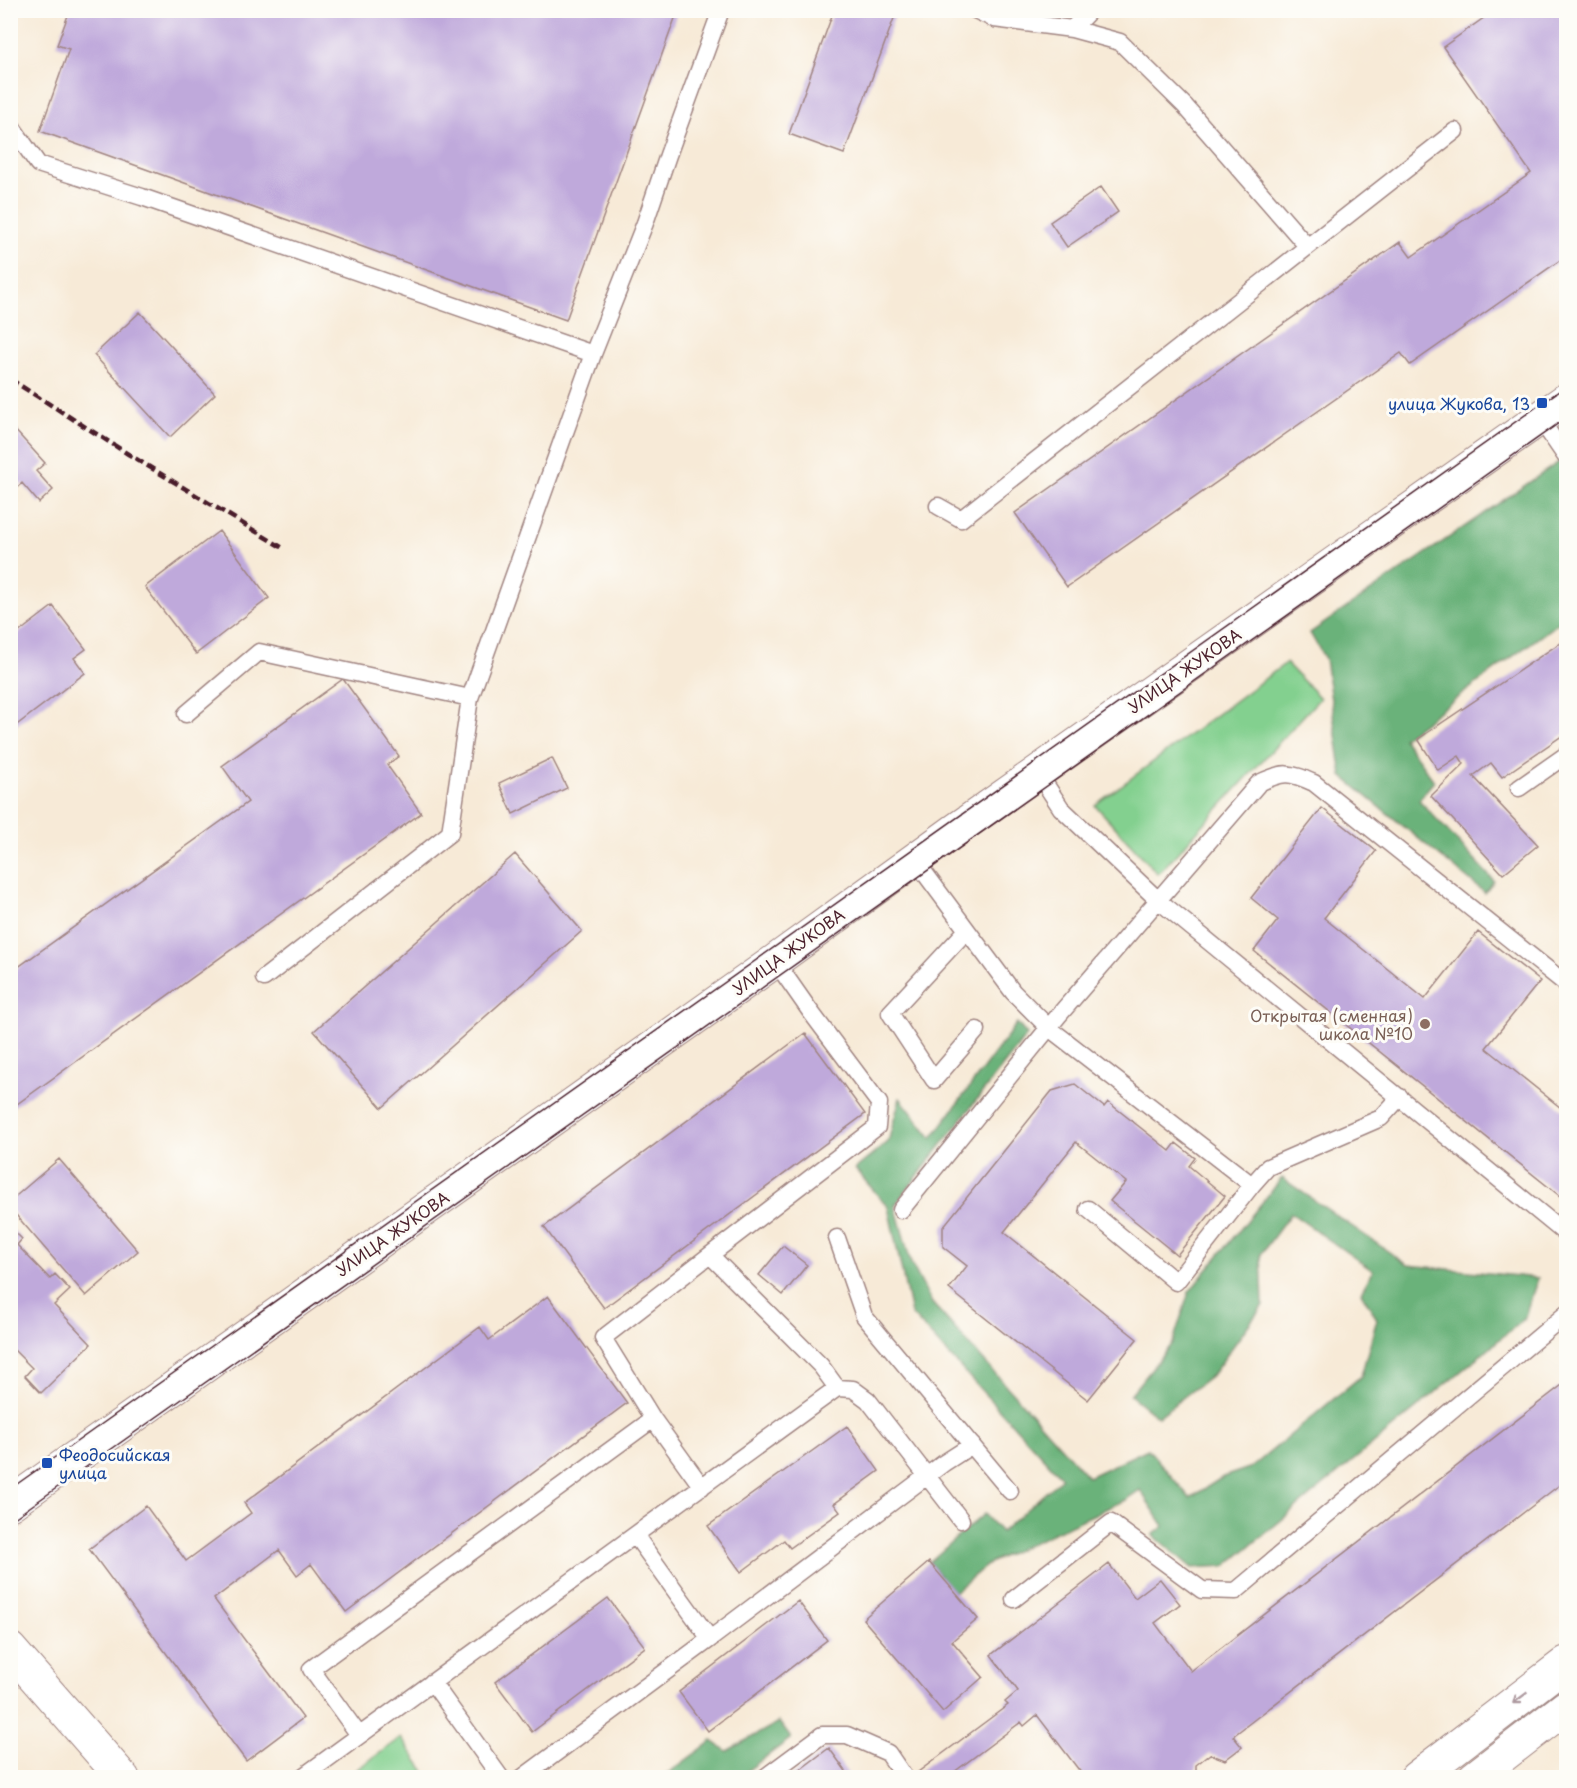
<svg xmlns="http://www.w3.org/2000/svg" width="1577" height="1788" viewBox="0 0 1577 1788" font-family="'Playpen Sans',sans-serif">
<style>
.green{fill:#83d08f;stroke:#66785d;stroke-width:1.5}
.forest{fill:#6ab27a;stroke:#5a6852;stroke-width:1.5}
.building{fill:#bfa9db}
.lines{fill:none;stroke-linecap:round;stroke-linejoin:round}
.lane-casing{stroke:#a08481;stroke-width:19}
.street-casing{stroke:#a08481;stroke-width:35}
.secondary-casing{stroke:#a08481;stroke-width:35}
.lane{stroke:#fff;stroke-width:16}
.street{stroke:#fff;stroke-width:33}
.secondary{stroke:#fff;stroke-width:33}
.tram{stroke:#4a1f2b;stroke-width:1.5}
.rail{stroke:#4a1f2b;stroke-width:4.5;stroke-dasharray:9 4.5;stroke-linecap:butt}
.oneway{stroke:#ae9aa0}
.transit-dot{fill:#1a4fb4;stroke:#fdfcf7;stroke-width:2}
.education-dot{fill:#8d6e63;stroke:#fdfcf7;stroke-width:2}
.labels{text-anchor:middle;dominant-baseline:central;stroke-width:6;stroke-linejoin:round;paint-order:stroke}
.transit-label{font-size:16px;fill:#164399;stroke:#fdfcf7;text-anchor:end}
.street-label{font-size:16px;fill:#4a1f2b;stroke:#fdfcf7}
.education-label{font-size:16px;fill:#785e54;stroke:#fdfcf7;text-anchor:end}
</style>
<rect width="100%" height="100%" fill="#fdfcf7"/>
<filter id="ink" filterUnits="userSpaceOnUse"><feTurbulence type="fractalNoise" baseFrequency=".0167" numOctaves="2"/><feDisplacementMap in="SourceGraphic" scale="12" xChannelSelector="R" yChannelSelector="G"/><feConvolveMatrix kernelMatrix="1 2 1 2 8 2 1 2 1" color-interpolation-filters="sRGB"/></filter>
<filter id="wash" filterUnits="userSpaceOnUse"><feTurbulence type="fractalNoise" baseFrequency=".008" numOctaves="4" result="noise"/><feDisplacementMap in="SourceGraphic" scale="24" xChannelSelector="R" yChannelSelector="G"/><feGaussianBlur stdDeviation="1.35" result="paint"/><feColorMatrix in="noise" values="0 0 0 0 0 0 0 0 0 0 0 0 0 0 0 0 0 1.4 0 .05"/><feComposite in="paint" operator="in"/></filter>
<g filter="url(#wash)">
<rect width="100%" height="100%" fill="#f7ead7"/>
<path class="green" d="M 1286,663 L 1320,698 L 1158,874 L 1095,805 Z
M 401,1738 L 429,1777 L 346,1777 Z"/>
<path class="forest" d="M 1566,457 L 1566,617 L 1403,738 L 1434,781 L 1419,800 L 1494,881 L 1485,893 L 1342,776 L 1325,659 L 1310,633 Z
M 1017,1023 L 1027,1035 L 895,1205 L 911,1263 L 932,1303 L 1088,1477 L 1148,1449 L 1190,1498 L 1223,1477 L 1252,1467 L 1361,1376 L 1377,1319 L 1361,1292 L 1373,1271 L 1291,1213 L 1261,1254 L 1263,1305 L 1213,1374 L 1158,1417 L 1130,1395 L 1173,1342 L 1189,1292 L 1282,1178 L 1408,1265 L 1538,1278 L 1524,1319 L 1226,1566 L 1192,1568 L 1153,1535 L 1164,1526 L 1140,1490 L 1125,1500 L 991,1562 L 954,1592 L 929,1562 L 984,1514 L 1001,1532 L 1062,1478 L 911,1314 L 888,1207 L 855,1169 L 888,1142 L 900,1098 L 932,1138 Z
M 779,1722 L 791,1738 L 739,1777 L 663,1777 L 712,1741 L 727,1751 Z"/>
<g id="blocks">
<path class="building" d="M 70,10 L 678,10 L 566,320 L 40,131 L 69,49 L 57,45 Z
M 834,10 L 897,10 L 844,154 L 789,134 Z
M 1495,10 L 1566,10 L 1566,256 L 1410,365 L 1401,353 L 1067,587 L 1015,513 L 1400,242 L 1411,257 L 1531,173 L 1443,47 Z
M 1101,187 L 1118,212 L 1067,247 L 1050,222 Z
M 140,312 L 215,394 L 170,437 L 94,355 Z
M 13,428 L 45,463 L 36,471 L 53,490 L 39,503 L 22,483 L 10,494 L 10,430 Z
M 219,531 L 269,598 L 196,654 L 145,587 Z
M 53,606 L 86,649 L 74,658 L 85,673 L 10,730 L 10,639 Z
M 1566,639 L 1566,733 L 1502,777 L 1491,763 L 1473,776 L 1538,845 L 1503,874 L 1431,796 L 1464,764 L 1459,756 L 1438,770 L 1418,739 Z
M 343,679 L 399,756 L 387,765 L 421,813 L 10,1109 L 10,973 L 248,802 L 222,766 Z
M 552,758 L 567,788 L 513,814 L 499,783 Z
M 1322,808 L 1376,851 L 1324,918 L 1425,999 L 1478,932 L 1540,981 L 1486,1048 L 1566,1112 L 1566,1201 L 1254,951 L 1278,920 L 1251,898 Z
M 515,854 L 582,931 L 382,1108 L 314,1031 Z
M 805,1033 L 865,1114 L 604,1308 L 544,1227 Z
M 1075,1084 L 1104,1107 L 1108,1102 L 1170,1151 L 1176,1143 L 1195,1158 L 1189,1166 L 1225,1196 L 1177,1255 L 1110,1201 L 1126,1182 L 1076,1142 L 1004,1232 L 1137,1339 L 1088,1400 L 949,1289 L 967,1266 L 943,1247 L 943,1227 L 1052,1091 Z
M 59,1159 L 138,1251 L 86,1296 L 10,1208 L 10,1201 Z
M 10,1227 L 22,1239 L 17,1245 L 50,1279 L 55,1274 L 70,1290 L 54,1305 L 91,1344 L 41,1393 L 25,1376 L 32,1368 L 10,1346 Z
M 783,1246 L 807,1265 L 783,1295 L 759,1275 Z
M 548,1296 L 627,1403 L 346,1612 L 311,1564 L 297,1575 L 279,1550 L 214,1599 L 303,1718 L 246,1761 L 89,1549 L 146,1506 L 186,1561 L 251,1513 L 244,1503 L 480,1327 L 489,1340 Z
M 1566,1382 L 1566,1480 L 1233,1736 L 1242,1747 L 1225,1760 L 1210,1754 L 1196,1765 L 1196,1778 L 1085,1778 L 1037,1715 L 1024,1726 L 1021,1722 L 946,1778 L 910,1778 L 1008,1705 L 1005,1702 L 1018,1691 L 991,1655 L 1109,1564 L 1135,1598 L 1160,1579 L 1180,1604 L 1155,1623 L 1191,1671 Z
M 847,1426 L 879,1471 L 834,1504 L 840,1512 L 790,1548 L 784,1540 L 741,1572 L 708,1526 Z
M 929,1562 L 978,1619 L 952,1641 L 983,1677 L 943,1712 L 863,1619 Z
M 608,1598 L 645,1647 L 532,1732 L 495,1682 Z
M 798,1601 L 827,1640 L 708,1731 L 679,1692 Z
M 829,1748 L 851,1778 L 789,1778 Z"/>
</g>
</g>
<g filter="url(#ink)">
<use href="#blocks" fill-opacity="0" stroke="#a08481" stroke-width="1.5"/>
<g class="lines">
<g class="lane-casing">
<path id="lane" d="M 975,10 L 994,19 L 1072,29 L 1090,10
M 1072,29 L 1120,42 L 1185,106 L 1307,246
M 10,124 L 38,164 L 142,197 L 593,354
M 1540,419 L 1566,457
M 938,506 L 961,519 L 1455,131
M 186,714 L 259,652 L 470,698
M 1038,773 L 1061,808 L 1158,900 L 1566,1234
M 1519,788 L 1566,755
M 915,860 L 1013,992 L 1049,1028 L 1252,1185 L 1176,1282 L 1088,1209
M 967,930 L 890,1013 L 934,1080 L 977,1030
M 264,978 L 450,833 L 470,698 L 593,354 L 645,223 L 668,155 L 721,10
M 1252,1185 L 1268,1167 L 1381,1118 L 1400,1097
M 901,1210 L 1059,1015 L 1259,783 C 1284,771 1289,772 1314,783 L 1566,984
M 837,1238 L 864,1316 L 1010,1491
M 710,1255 L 877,1127 L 879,1103 L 810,1011 L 775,961
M 653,1419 L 603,1338 L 710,1255 L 821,1366 L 837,1388
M 1014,1599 L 1111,1523 L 1202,1590 L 1236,1591 L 1566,1314
M 710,1639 L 944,1463 L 972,1445
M 432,1682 L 501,1778
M 359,1735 L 311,1669 L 653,1419 L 702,1487
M 301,1778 L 837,1388 L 853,1389 L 868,1400 L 961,1520
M 522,1778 L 710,1639 L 635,1535
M 764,1778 L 822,1735 L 847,1735 L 888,1753 L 905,1778"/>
</g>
<g class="street-casing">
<path id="street" d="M 10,1649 L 123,1778"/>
</g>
<g class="secondary-casing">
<path id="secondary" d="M 10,1504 L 775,961 L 953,832 L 1566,400
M 1416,1778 L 1566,1663
M 1474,1778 L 1566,1707"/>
</g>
<use href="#lane" class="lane"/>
<use href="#street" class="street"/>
<use href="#secondary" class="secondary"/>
<path class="tram" d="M 10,1489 L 1566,386
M 10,1521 L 1566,418"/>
<path class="rail" d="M 10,379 L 128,454 L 283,548"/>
</g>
<defs><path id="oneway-shaft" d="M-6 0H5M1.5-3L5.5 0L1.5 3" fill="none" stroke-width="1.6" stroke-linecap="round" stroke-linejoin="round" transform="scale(1.5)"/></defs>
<use class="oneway" href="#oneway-shaft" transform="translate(1520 1698) rotate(143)"/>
</g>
<g class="transit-dot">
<rect x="1536" y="397" width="12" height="12" rx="3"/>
<rect x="41" y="1457" width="12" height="12" rx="3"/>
</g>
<circle class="education-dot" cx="1425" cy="1024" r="6"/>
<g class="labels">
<g class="transit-label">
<text x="1530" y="403">улица Жукова, 13</text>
<text x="59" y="1454" text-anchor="start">Феодосийская<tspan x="59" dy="18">улица</tspan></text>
</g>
<g class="street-label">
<text transform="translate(1184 670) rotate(-35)">УЛИЦА ЖУКОВА</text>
<text transform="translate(788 951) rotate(-36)">УЛИЦА ЖУКОВА</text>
<text transform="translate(392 1233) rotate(-35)">УЛИЦА ЖУКОВА</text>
</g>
<g class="education-label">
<text x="1413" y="1015">Открытая (сменная)<tspan x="1413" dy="18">школа №10</tspan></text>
</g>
</g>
<rect width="1577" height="1788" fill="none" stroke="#fdfcf7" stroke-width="36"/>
</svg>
